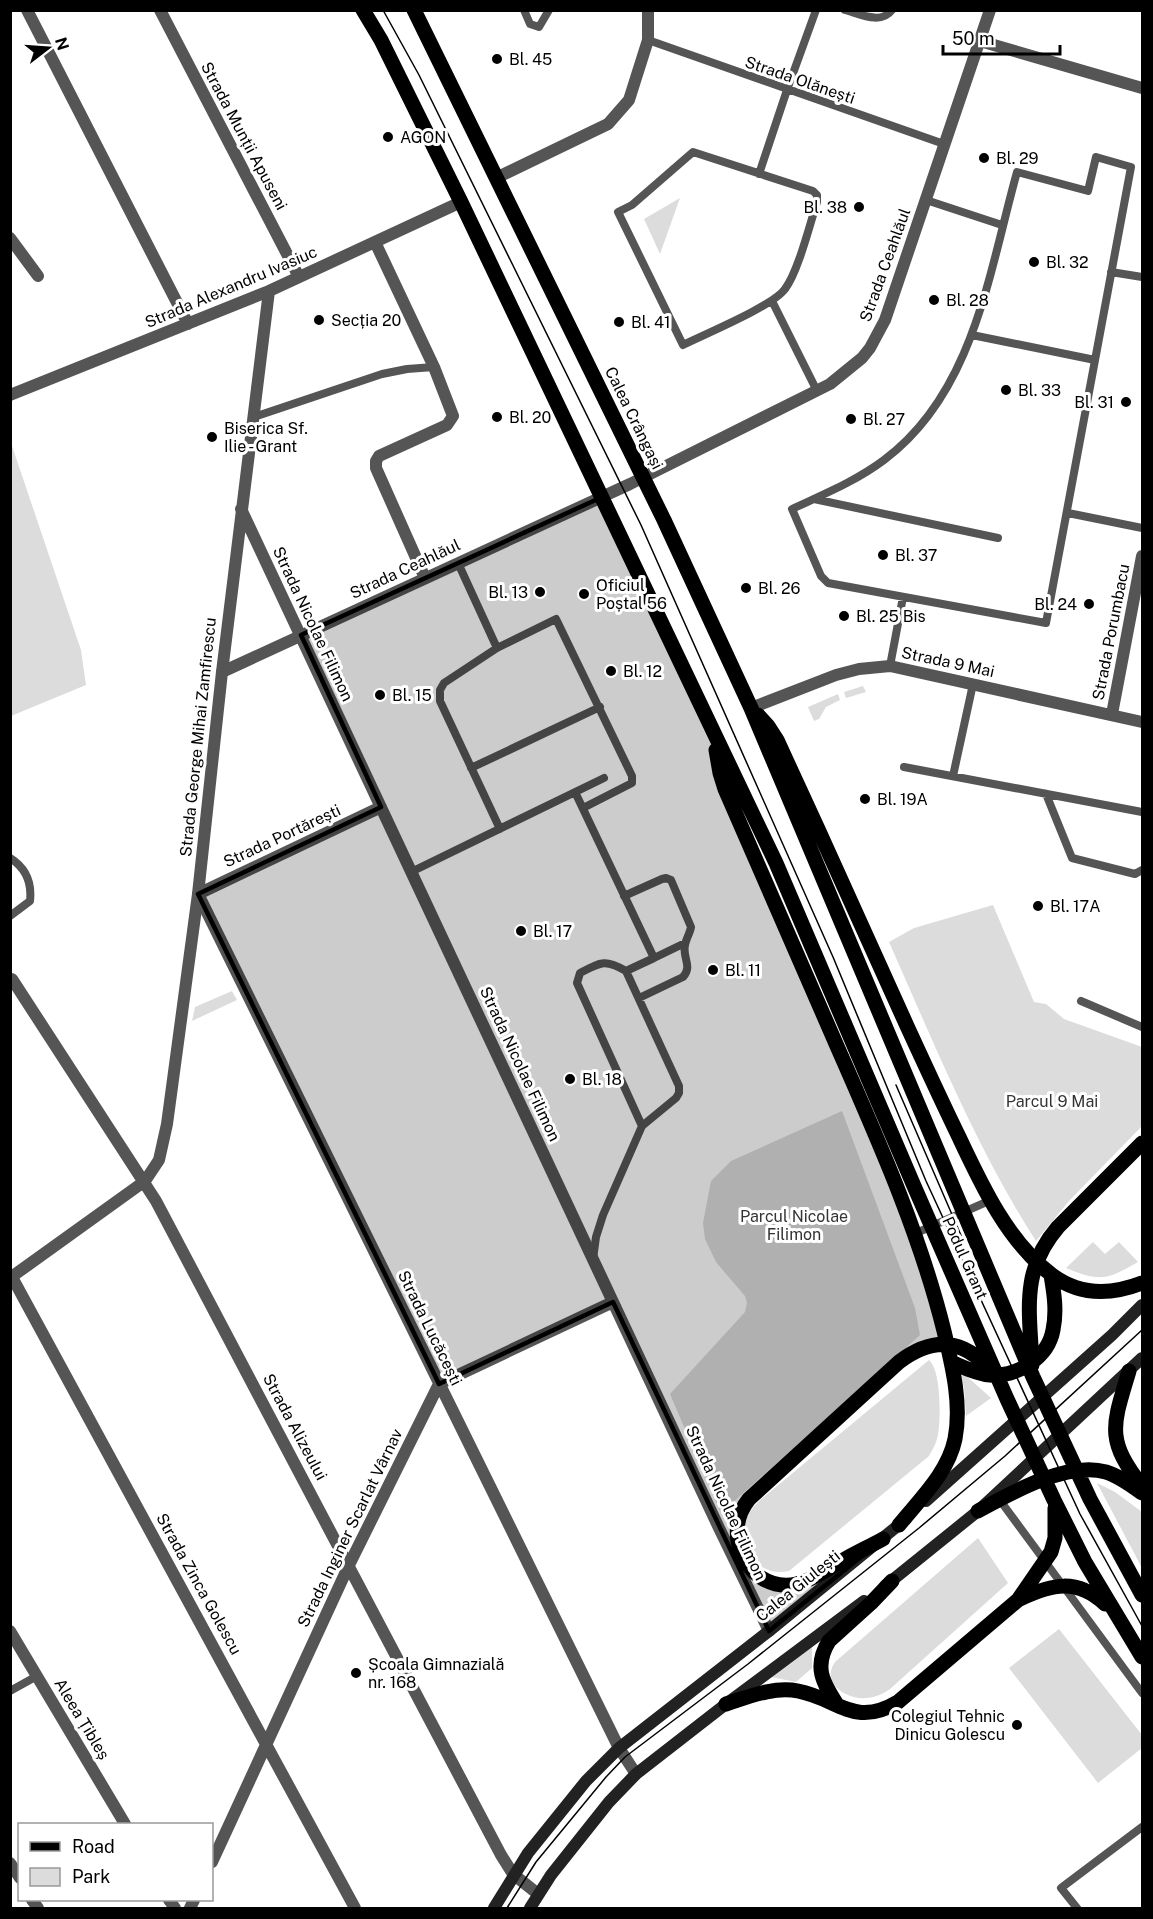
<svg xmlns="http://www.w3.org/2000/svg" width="1153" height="1919" viewBox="0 0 1153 1919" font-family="'Public Sans',sans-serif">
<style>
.green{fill:#dcdcdc}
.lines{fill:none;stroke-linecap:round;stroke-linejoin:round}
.service{stroke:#555;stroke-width:8}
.minor{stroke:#555;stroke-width:12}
.tertiary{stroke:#555;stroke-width:12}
.secondary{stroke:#222;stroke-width:12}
.primary{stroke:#000;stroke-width:15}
.tram{stroke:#000;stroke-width:1.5}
.marked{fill:#000;fill-opacity:0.2;stroke:#000;stroke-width:4.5;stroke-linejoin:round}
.poi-dot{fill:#000;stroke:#fff;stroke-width:2}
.labels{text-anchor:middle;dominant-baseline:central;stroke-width:6;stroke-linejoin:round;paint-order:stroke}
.poi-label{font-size:16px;fill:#000;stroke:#fff;text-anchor:start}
.street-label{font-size:16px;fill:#000;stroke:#fff}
.park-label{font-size:16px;fill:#333;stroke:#fff}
</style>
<rect width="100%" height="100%" fill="#fff"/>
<path class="green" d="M 680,198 L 660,254 L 644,219 Z
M 10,440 L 81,650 L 86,685 L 11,716 Z
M 863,686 L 866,692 L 846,698 L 844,692 Z
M 838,694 L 840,700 L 826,707 L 819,719 L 814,721 L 808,707 Z
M 993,905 L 1034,1002 L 1046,1004 L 1064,1019 L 1142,1047 L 1142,1126 L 1069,1201 L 1036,1241 C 976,1148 934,1043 889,942 L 914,928 Z
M 232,991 L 237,1000 L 192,1021 L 195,1007 Z
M 842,1111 L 915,1308 L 920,1335 L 721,1513 L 670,1394 L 745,1312 L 747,1303 L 745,1296 L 716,1262 L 705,1239 L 703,1223 L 711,1181 L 731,1161 Z
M 1093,1242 L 1105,1254 L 1119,1242 L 1138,1262 C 1106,1280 1101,1282 1066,1268 Z
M 929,1360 C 941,1370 941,1418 938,1434 C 937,1442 933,1449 929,1456 L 789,1571 C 759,1578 737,1549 746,1521 C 749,1512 753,1507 759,1501 Z
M 958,1371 L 961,1371 L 991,1398 L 966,1416 L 964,1387 Z
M 1097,1483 L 1115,1492 L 1142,1512 L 1142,1568 Z
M 978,1538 L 1008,1583 L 890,1689 C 883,1694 876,1697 867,1698 C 847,1700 820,1683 835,1662 Z
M 1059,1629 L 1142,1735 L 1142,1748 L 1098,1783 L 1009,1668 Z
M 812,1647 L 812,1668 L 796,1682 L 771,1677 Z"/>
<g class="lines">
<path class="service" d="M 524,10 L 530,24 L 539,27 L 549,10
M 845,10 C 860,14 881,25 892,10
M 648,40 L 944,144
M 693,152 L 813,191 L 817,195 L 817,202 C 810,224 798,272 785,289 C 773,306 705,334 683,345 L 618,212 L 632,205 Z
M 1096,157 L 1131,167 L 1046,623 L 828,583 L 821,576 L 792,509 C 824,494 856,481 884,460 C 974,393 989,272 1017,172 L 1088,191 Z
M 759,174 L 787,90 L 816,10
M 926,200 L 1002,225
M 1111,272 L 1142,277
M 772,301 L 817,391
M 972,335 L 1095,360
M 254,417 L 382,374 L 407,369 L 434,367
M 814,499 L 998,538
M 1068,513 L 1142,528
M 458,563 L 497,648
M 890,666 L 903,597
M 904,767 L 1142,812
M 471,768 L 600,707
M 953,776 L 973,684
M 575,792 L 654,958 L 626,971
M 1046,794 L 1072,858 L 1135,874 L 1142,870
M 500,829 L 440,701 L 440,690 L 444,683 L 497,648 L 556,619 L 632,776 L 632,783 L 583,808
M 10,858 C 26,868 32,883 30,901 L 10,916
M 411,872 L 604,778
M 624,896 L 662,879 L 666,878 L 671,880 L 691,927 C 690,933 686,939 685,945 C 682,958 693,966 683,977 L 639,998
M 654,958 L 685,943
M 1081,1001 L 1142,1027
M 914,1234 L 991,1200
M 593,1259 L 596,1237 L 603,1215 L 642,1126 L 676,1098 L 679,1093 L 679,1086 L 626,971 C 605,959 601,962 580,973 L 577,983 L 642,1126
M 999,1499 L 1142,1693
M 10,1691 L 37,1676
M 1077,1908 L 1061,1888 L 1142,1827"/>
<path class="minor" d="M 27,10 L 188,324
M 160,10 L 299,277
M 980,41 L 1142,88
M 496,178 L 608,124 L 629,100 L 648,40 L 648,10
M 10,238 L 38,276
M 375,242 L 434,367 L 453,416 L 447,425 L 379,456 L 376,461 L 376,468 L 425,578
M 10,395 L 269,291 L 461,202
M 241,509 L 719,1528 L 769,1631
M 222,672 L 269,291
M 751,708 L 836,675 L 859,669 L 890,666 L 1142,722
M 1112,714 L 1142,556
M 381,807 L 198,894 L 619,1748 L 636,1774
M 12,979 L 156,1201 L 501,1855 L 513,1874 L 538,1894
M 12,1277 L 355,1908
M 10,1631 L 125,1824
M 212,1862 L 349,1565 L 439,1384 L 613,1302
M 10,1863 L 20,1878
M 32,1900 L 38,1908
M 169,1900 L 175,1908
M 190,1908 L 194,1900"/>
<path class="tertiary" d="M 10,1278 L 145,1181 L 159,1160 L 167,1124 L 198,894 L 222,672 L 630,484 L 830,384 L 862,358 L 870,348 L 885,320 L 990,10"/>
<path class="secondary" d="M 926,1501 L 1112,1335 L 1142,1305
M 885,1586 L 978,1511 L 1142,1358
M 494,1908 L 528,1853 L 586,1781 L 619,1748 L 769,1631 L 906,1519
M 530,1908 L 551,1875 L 609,1802 L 636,1774 L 726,1704 L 864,1601"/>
<path class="primary" d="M 363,10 L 381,40 L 461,202 L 776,863 L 914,1186 L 1007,1399 L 1054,1500 L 1085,1562 L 1142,1657
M 414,10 L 664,520 L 751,708 L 1033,1377 L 1090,1499 L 1142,1595
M 758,715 L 768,726 L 777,740 C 821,835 864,930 907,1026 C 924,1063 941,1100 959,1137 C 982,1186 1008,1242 1052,1275 C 1080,1296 1111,1295 1142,1283
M 716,750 L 720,773 L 725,789 C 760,869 795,950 830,1030 C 873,1129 918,1226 944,1331 C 952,1365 962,1403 955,1439 C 948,1473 920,1499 899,1525
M 951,1362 C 963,1367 976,1374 990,1375 C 1017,1377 1048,1358 1053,1330 C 1057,1311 1054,1293 1051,1275
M 1032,1365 C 1030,1312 1020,1271 1058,1227 L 1142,1143
M 1129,1371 C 1113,1425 1105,1439 1142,1486
M 978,1511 C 1011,1493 1067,1461 1106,1472 C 1119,1476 1131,1485 1142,1493
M 883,1539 C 870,1546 858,1552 845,1559 C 818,1574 792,1598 760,1577 C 751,1571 745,1562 741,1552 C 734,1533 737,1514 749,1499 L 899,1362 C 932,1337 964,1337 991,1372
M 1020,1599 C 1052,1584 1077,1578 1105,1604
M 726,1704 C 748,1697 774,1686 798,1691 C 839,1699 854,1728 898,1702 L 1018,1600 L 1051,1552 L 1055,1538 L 1055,1508
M 838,1706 C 823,1683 813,1667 829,1641 L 871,1603 L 892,1581"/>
<path class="tram" d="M 383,10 L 419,75 L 641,525 L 833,957 L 926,1181 L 1080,1514 L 1142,1626
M 896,1085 L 963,1240
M 507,1908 L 536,1862 L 606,1777 L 625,1757 L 748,1664 L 919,1528 L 1005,1456 L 1142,1330"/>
</g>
<path class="marked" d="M 602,497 L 713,732 L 725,789 L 901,1197 L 947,1344 L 927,1346 L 899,1362 L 749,1499 L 739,1517 L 741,1551 L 751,1569 L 766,1581 L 796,1585 L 883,1539 L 769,1631 L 613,1302 L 439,1384 L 198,894 L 381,807 L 301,635 Z"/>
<g class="poi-dot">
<circle cx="497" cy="59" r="6"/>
<circle cx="388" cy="137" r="6"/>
<circle cx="984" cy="158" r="6"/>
<circle cx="859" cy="207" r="6"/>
<circle cx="1034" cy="262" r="6"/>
<circle cx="934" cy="300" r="6"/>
<circle cx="319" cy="320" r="6"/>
<circle cx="619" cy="322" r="6"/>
<circle cx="1006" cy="390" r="6"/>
<circle cx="1126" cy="402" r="6"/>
<circle cx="497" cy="417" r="6"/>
<circle cx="851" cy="419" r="6"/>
<circle cx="212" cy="437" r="6"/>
<circle cx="883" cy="555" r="6"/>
<circle cx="746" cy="588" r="6"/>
<circle cx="540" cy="592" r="6"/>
<circle cx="584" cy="594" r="6"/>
<circle cx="1089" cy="604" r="6"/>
<circle cx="844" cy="616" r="6"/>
<circle cx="611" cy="671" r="6"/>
<circle cx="380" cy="695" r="6"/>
<circle cx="865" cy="799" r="6"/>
<circle cx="1038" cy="906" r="6"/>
<circle cx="521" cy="931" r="6"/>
<circle cx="713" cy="970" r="6"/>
<circle cx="570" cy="1079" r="6"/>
<circle cx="356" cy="1673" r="6"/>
<circle cx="1017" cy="1725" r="6"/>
</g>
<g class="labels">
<g class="poi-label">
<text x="509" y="59">Bl. 45</text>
<text x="400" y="137">AGON</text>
<text x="996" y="158">Bl. 29</text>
<text x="847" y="207" text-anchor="end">Bl. 38</text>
<text x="1046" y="262">Bl. 32</text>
<text x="946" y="300">Bl. 28</text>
<text x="331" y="320">Secția 20</text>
<text x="631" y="322">Bl. 41</text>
<text x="1018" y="390">Bl. 33</text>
<text x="1114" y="402" text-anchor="end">Bl. 31</text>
<text x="509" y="417">Bl. 20</text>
<text x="863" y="419">Bl. 27</text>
<text x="224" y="428">Biserica Sf.<tspan x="224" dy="18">Ilie - Grant</tspan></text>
<text x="895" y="555">Bl. 37</text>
<text x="596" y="585">Oficiul<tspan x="596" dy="18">Poștal 56</tspan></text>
<text x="758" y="588">Bl. 26</text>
<text x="528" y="592" text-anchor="end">Bl. 13</text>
<text x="1077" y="604" text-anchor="end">Bl. 24</text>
<text x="856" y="616">Bl. 25 Bis</text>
<text x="623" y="671">Bl. 12</text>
<text x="392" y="695">Bl. 15</text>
<text x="877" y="799">Bl. 19A</text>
<text x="1050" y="906">Bl. 17A</text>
<text x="533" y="931">Bl. 17</text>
<text x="725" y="970">Bl. 11</text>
<text x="582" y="1079">Bl. 18</text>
<text x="368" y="1664">Școala Gimnazială<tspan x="368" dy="18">nr. 168</tspan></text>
<text x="1005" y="1716" text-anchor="end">Colegiul Tehnic<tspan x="1005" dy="18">Dinicu Golescu</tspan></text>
</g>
<g class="street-label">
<text transform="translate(800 80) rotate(19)">Strada Olănești</text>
<text transform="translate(244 136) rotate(62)">Strada Munții Apuseni</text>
<text transform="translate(885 265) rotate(-70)">Strada Ceahlăul</text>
<text transform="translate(231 287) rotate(-23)">Strada Alexandru Ivasiuc</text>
<text transform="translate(634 418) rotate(64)">Calea Crângași</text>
<text transform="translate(405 569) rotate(-25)">Strada Ceahlăul</text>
<text transform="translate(313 624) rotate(65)">Strada Nicolae Filimon</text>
<text transform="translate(1111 632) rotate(-79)">Strada Porumbacu</text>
<text transform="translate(948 662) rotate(12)">Strada 9 Mai</text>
<text transform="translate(198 737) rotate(-84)">Strada George Mihai Zamfirescu</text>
<text transform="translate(282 836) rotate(-25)">Strada Portărești</text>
<text transform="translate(520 1064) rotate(65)">Strada Nicolae Filimon</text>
<text transform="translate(965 1258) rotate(66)">Podul Grant</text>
<text transform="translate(430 1328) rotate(64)">Strada Lucăcești</text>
<text transform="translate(295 1427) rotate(62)">Strada Alizeului</text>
<text transform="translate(726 1503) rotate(65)">Strada Nicolae Filimon</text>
<text transform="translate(350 1528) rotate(-64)">Strada Inginer Scarlat Vârnav</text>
<text transform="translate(199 1584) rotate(61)">Strada Zinca Golescu</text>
<text transform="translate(798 1586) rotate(-39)">Calea Giulești</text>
<text transform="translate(82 1719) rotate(59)">Aleea Țibleș</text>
</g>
<g class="park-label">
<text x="1052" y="1101">Parcul 9 Mai</text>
<text x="794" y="1216">Parcul Nicolae<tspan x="794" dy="18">Filimon</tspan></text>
</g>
</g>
<rect width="1153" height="1919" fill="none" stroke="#000000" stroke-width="24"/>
<rect x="18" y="1823" width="195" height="78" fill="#ffffff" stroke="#999999" stroke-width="1.5"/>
<rect x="30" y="1842" width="30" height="9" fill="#000000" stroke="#999999" stroke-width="1.5"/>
<text x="72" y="1853" font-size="18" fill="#000000">Road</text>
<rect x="30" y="1868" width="30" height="18" fill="#dcdcdc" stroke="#999999" stroke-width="1.5"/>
<text x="72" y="1883" font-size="18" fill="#000000">Park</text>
<g transform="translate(48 48) rotate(73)" stroke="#ffffff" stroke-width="4.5" paint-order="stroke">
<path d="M0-4.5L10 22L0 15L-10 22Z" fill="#000000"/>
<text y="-9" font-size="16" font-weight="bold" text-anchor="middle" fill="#000000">N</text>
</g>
<path d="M943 45v9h117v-9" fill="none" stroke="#000000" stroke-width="3"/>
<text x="952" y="45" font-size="18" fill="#000000" stroke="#ffffff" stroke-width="4.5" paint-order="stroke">50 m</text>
</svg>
